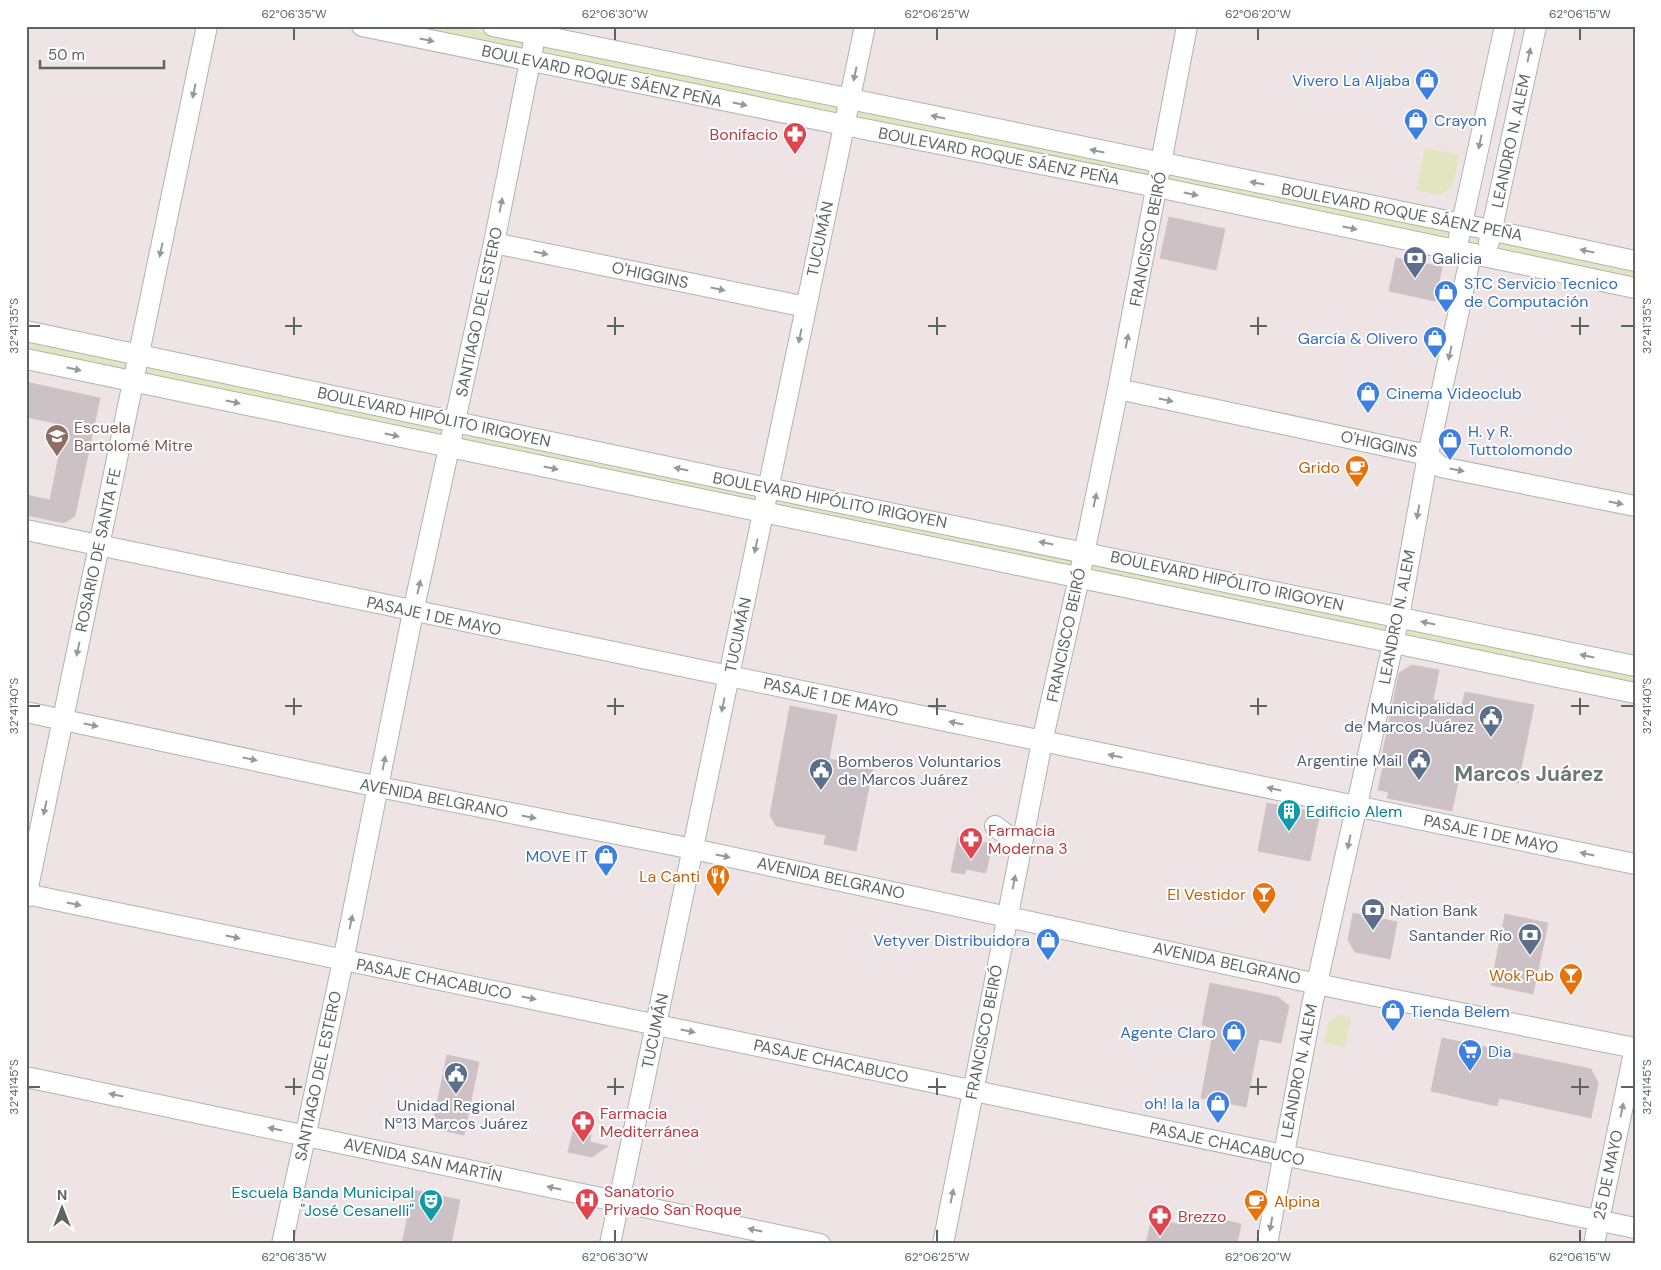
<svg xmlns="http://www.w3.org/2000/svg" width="1661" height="1270" viewBox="0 0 1661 1270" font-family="'DM Sans',sans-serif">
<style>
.green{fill:#e2e6c0}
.building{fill:#ccc2c5;stroke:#d3c2c5}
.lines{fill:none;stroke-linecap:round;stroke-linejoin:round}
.minor-casing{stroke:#adb4b3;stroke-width:22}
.minor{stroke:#fff;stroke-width:20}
.oneway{fill:#959b99}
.ticks{fill:none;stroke:#5c6562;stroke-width:2}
.labels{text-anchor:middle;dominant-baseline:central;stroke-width:4;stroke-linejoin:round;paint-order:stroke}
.street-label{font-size:16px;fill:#5c6562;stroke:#fff}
.shop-label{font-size:16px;fill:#366cbe;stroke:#fff;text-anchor:end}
.health-label{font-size:16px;fill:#be3a42;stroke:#fff;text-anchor:start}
.service-label{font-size:16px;fill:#4e5e75;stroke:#fff;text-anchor:start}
.education-label{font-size:16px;fill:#785e54;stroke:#fff;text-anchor:start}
.food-label{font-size:16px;fill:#c56008;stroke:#fff;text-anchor:end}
.culture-label{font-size:16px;fill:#0d838f;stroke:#fff;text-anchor:start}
.district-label{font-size:21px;font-weight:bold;fill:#6d7773;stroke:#fff}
.neatline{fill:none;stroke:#5c6562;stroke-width:2}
.ticks-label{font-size:12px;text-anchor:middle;fill:#5c6562}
</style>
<rect width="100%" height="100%" fill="#efe4e5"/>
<path class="green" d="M 406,26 L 454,26 L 1635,270 L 1635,280 Z
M 1425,148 L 1459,155 L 1453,185 L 1440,195 L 1416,190 Z
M 26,331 L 1635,666 L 1635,693 L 26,359 Z
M 1338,1015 L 1351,1018 L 1345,1048 L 1324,1043 L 1328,1022 Z"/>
<path class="building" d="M 1169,217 L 1225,229 L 1216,270 L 1160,258 Z
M 1396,258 L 1442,267 L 1435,301 L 1389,291 Z
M 26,382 L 100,398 L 75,516 L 64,523 L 26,515 L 26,495 L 50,500 L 65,425 L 26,417 Z
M 1412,665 L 1439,670 L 1433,700 L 1462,705 L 1465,692 L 1534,705 L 1518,783 L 1460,772 L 1452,811 L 1387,798 L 1389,792 L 1378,790 L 1385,757 L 1382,756 L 1399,673 Z
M 790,706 L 837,715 L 829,759 L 873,767 L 856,851 L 824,844 L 826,835 L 776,826 L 770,815 Z
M 1267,803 L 1320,813 L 1310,861 L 1258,851 Z
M 958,837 L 992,844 L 986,873 L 966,869 L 965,874 L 951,872 Z
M 1353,913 L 1397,922 L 1390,959 L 1355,952 L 1348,940 Z
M 1505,914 L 1548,923 L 1533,994 L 1491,985 Z
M 1210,983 L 1278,997 L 1289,1006 L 1281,1043 L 1259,1039 L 1246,1107 L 1201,1098 L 1214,1028 L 1202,1025 Z
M 1442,1038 L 1591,1069 L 1598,1083 L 1591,1118 L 1499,1098 L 1497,1106 L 1431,1091 Z
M 447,1055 L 479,1062 L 464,1135 L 432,1128 Z
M 573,1131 L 591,1135 L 590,1142 L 608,1146 L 592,1157 L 568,1152 Z
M 413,1190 L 460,1200 L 451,1244 L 402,1244 Z
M 1185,1211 L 1241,1224 L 1237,1244 L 1146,1244 L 1152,1218 L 1182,1225 Z"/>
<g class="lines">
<g class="minor-casing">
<path id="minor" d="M 362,26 L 844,125 L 1157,187 L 1635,288
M 493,26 L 1462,224 L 1635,261
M 1459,237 L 1505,26
M 1489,242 L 1536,26
M 494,243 L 806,307
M 26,331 L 768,488 L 1635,666
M 26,359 L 1635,693
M 1118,389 L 1428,455 L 1441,467 L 1635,506
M 26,530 L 1635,864
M 26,712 L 379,787 L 693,849 L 1341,989 L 1635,1048
M 995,826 L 1021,846
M 26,894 L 1635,1228
M 26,897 L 207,26
M 26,1077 L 820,1244
M 282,1244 L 343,961 L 413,612 L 494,243 L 537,26
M 610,1244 L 865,26
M 943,1244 L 1042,742 L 1079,578 L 1118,389 L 1187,26
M 1267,1244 L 1312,1005 L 1399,617 L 1428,455 L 1471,254
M 1594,1244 L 1635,1048"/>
</g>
<use href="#minor" class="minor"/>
</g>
<defs><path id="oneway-solid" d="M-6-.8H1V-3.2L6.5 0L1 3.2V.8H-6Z" transform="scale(1.25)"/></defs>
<g class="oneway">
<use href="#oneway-solid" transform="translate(427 40) rotate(12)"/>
<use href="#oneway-solid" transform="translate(1529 55) rotate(-78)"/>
<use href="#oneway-solid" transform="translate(855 74) rotate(102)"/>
<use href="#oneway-solid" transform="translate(194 91) rotate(102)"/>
<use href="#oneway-solid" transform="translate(740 104) rotate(12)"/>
<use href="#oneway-solid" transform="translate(938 117) rotate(-168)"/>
<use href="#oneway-solid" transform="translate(1480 142) rotate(102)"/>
<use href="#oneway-solid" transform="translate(1097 151) rotate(-168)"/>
<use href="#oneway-solid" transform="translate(1257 183) rotate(-169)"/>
<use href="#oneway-solid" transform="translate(1191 194) rotate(12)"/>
<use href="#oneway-solid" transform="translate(501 205) rotate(-79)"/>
<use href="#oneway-solid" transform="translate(1350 228) rotate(12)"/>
<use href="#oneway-solid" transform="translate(161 250) rotate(102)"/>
<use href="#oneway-solid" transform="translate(1587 251) rotate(-168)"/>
<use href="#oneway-solid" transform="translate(541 253) rotate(12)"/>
<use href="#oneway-solid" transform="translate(718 289) rotate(12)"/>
<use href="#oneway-solid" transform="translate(800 336) rotate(102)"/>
<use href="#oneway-solid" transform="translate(1127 341) rotate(-79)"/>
<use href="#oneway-solid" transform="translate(1450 353) rotate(102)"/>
<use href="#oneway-solid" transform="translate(74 369) rotate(12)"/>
<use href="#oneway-solid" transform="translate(1166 400) rotate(12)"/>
<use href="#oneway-solid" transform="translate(233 402) rotate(12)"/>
<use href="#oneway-solid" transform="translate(392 435) rotate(12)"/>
<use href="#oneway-solid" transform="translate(551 468) rotate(12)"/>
<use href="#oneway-solid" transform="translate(681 469) rotate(-168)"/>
<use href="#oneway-solid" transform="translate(1457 470) rotate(11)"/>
<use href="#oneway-solid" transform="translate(1095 500) rotate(-78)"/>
<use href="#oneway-solid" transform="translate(1616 503) rotate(11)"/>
<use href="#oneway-solid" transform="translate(1418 512) rotate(100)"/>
<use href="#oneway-solid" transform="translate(1046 543) rotate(-169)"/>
<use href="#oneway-solid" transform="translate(756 546) rotate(102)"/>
<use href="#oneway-solid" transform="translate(419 587) rotate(-77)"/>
<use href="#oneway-solid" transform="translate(1428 623) rotate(-168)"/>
<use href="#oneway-solid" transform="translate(78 649) rotate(102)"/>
<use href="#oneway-solid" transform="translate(1587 656) rotate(-168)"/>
<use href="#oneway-solid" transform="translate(723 705) rotate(102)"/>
<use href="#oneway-solid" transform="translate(956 723) rotate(-168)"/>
<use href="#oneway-solid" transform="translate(91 725) rotate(12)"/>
<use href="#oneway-solid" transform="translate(1115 756) rotate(-168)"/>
<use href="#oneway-solid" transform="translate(250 759) rotate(12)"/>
<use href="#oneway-solid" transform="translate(384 763) rotate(-79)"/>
<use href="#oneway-solid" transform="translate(1274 789) rotate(-168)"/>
<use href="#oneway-solid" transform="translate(45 808) rotate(102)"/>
<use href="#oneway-solid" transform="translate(529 817) rotate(11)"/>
<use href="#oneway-solid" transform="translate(1349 842) rotate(102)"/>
<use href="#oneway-solid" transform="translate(1587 854) rotate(-168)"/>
<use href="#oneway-solid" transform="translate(723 856) rotate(12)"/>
<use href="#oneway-solid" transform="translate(1014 882) rotate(-79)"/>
<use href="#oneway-solid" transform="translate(74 904) rotate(12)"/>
<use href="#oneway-solid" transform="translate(351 922) rotate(-78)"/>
<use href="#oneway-solid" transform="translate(233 937) rotate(12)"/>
<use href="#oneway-solid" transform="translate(529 998) rotate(11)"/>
<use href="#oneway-solid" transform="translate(688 1031) rotate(12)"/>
<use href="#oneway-solid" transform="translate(116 1095) rotate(-168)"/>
<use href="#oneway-solid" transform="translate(1622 1110) rotate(-78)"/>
<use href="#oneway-solid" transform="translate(275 1129) rotate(-168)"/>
<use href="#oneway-solid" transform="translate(554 1188) rotate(-168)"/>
<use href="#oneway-solid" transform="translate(952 1196) rotate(-79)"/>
<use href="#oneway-solid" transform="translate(1271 1224) rotate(100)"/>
<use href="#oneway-solid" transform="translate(755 1230) rotate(-168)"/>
</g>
<path class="ticks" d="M 294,28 L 294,40M 615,28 L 615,40M 937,28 L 937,40M 1258,28 L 1258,40M 1580,28 L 1580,40M 294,317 L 294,335M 615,317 L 615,335M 937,317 L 937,335M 1258,317 L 1258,335M 1580,317 L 1580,335M 28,326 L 40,326M 285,326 L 302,326M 607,326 L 624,326M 928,326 L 946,326M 1250,326 L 1267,326M 1571,326 L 1589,326M 1621,326 L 1634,326M 294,698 L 294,715M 615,698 L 615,715M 937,698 L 937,715M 1258,698 L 1258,715M 1580,698 L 1580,715M 28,706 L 40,706M 285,706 L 302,706M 607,706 L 624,706M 928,706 L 946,706M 1250,706 L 1267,706M 1571,706 L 1589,706M 1621,706 L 1634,706M 294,1078 L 294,1095M 615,1078 L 615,1095M 937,1078 L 937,1095M 1258,1078 L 1258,1095M 1580,1078 L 1580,1095M 28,1087 L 40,1087M 285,1087 L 302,1087M 607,1087 L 624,1087M 928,1087 L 946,1087M 1250,1087 L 1267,1087M 1571,1087 L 1589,1087M 1621,1087 L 1634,1087M 294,1230 L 294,1242M 615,1230 L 615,1242M 937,1230 L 937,1242M 1258,1230 L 1258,1242M 1580,1230 L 1580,1242"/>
<defs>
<g id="shop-pin" transform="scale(1.25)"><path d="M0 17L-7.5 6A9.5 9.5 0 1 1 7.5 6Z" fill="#3f7fe0" stroke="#fff"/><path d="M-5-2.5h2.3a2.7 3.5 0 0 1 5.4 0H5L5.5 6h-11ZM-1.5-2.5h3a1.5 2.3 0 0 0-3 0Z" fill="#fff"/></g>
<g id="pharmacy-pin" transform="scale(1.25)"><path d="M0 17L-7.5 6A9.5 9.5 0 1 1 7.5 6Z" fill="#e0444e" stroke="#fff"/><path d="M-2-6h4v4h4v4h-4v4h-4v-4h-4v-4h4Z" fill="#fff"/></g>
<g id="bank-pin" transform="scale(1.25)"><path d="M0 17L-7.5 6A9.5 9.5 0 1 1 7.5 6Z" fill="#5c6f8a" stroke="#fff"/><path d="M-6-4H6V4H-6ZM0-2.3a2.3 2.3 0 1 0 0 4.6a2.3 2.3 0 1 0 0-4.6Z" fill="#fff"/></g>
<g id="school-pin" transform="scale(1.25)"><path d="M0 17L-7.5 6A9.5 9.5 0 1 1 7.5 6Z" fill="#8d6e63" stroke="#fff"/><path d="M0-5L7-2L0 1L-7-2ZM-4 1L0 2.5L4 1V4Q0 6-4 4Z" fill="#fff"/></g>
<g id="cafe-pin" transform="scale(1.25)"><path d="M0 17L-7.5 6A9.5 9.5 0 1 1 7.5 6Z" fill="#e8710a" stroke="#fff"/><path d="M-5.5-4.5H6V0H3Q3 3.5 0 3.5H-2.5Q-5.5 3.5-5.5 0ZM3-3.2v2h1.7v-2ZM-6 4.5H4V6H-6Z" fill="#fff"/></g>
<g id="civic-pin" transform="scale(1.25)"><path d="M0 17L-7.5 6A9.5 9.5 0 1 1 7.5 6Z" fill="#5c6f8a" stroke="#fff"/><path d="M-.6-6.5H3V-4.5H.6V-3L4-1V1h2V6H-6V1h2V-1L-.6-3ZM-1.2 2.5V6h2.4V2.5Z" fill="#fff"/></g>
<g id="building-pin" transform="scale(1.25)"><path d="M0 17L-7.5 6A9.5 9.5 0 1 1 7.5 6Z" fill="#0f9aa8" stroke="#fff"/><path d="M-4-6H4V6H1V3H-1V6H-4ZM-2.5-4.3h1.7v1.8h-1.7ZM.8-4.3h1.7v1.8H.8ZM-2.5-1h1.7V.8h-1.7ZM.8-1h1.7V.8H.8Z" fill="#fff"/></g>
<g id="restaurant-pin" transform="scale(1.25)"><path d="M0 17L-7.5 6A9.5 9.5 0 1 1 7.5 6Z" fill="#e8710a" stroke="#fff"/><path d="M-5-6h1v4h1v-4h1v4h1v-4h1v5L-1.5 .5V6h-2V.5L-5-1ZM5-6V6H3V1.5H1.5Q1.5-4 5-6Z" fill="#fff"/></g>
<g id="bar-pin" transform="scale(1.25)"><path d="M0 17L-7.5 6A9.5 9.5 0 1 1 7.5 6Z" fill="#e8710a" stroke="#fff"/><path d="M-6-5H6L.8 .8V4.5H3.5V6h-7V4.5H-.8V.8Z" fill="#fff"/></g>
<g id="supermarket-pin" transform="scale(1.25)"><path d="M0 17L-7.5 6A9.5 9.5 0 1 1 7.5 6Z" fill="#3f7fe0" stroke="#fff"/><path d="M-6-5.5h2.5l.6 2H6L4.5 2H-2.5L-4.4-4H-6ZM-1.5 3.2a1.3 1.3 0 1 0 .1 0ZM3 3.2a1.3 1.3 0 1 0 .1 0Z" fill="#fff"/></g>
<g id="hospital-pin" transform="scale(1.25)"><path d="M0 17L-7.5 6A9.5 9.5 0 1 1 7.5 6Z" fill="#e0444e" stroke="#fff"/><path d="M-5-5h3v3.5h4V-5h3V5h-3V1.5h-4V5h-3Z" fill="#fff"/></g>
<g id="theatre-pin" transform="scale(1.25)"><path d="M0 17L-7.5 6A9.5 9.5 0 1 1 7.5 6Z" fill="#0f9aa8" stroke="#fff"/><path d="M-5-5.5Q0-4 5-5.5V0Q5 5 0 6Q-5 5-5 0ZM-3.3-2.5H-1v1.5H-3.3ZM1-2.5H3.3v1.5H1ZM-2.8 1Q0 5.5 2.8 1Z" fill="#fff"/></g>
</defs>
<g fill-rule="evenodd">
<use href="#shop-pin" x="1427" y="80"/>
<use href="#shop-pin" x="1416" y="120"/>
<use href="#pharmacy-pin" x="795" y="134"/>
<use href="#bank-pin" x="1415" y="258"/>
<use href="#shop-pin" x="1446" y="292"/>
<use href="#shop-pin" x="1435" y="338"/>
<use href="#shop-pin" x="1368" y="393"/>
<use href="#school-pin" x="57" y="436"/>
<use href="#shop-pin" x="1450" y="440"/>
<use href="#cafe-pin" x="1357" y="467"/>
<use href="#civic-pin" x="1491" y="717"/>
<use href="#civic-pin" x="1419" y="760"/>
<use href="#civic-pin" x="821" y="770"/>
<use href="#building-pin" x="1289" y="811"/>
<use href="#pharmacy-pin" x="971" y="839"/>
<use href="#shop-pin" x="606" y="856"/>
<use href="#restaurant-pin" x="718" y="876"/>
<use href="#bar-pin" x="1264" y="894"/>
<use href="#bank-pin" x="1373" y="910"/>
<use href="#bank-pin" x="1530" y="935"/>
<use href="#shop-pin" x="1048" y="940"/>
<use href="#bar-pin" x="1571" y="975"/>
<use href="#shop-pin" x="1393" y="1011"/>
<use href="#shop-pin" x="1234" y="1032"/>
<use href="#supermarket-pin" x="1470" y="1051"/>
<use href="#civic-pin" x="456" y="1074"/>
<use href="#shop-pin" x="1218" y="1103"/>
<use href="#pharmacy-pin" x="583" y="1122"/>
<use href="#hospital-pin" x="587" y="1200"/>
<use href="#theatre-pin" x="431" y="1201"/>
<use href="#cafe-pin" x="1256" y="1201"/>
<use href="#pharmacy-pin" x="1160" y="1216"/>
</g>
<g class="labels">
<g class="street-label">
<text transform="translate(602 76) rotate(12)">BOULEVARD ROQUE SÁENZ PEÑA</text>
<text transform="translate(1511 141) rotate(-78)">LEANDRO N. ALEM</text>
<text transform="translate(999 156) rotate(11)">BOULEVARD ROQUE SÁENZ PEÑA</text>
<text transform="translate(1402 212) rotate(11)">BOULEVARD ROQUE SÁENZ PEÑA</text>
<text transform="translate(820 239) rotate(-78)">TUCUMÁN</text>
<text transform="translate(1148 239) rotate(-79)">FRANCISCO BEIRÓ</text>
<text transform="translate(650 275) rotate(12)">O'HIGGINS</text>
<text transform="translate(479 312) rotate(-78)">SANTIAGO DEL ESTERO</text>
<text transform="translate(434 417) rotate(12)">BOULEVARD HIPÓLITO IRIGOYEN</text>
<text transform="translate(1379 444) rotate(12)">O'HIGGINS</text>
<text transform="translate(830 500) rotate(11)">BOULEVARD HIPÓLITO IRIGOYEN</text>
<text transform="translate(98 550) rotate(-78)">ROSARIO DE SANTA FE</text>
<text transform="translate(1227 581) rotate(12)">BOULEVARD HIPÓLITO IRIGOYEN</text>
<text transform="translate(434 616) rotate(12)">PASAJE 1 DE MAYO</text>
<text transform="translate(1397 617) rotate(-79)">LEANDRO N. ALEM</text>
<text transform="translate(738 635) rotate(-78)">TUCUMÁN</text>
<text transform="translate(1066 635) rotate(-78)">FRANCISCO BEIRÓ</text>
<text transform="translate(831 697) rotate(12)">PASAJE 1 DE MAYO</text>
<text transform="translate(434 798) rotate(11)">AVENIDA BELGRANO</text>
<text transform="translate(1491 834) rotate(12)">PASAJE 1 DE MAYO</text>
<text transform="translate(831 878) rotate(12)">AVENIDA BELGRANO</text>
<text transform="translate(1227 963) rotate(12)">AVENIDA BELGRANO</text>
<text transform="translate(434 979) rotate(11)">PASAJE CHACABUCO</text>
<text transform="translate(655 1031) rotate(-78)">TUCUMÁN</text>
<text transform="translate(984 1032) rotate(-79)">FRANCISCO BEIRÓ</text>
<text transform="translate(831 1061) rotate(12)">PASAJE CHACABUCO</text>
<text transform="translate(1299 1071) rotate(-79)">LEANDRO N. ALEM</text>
<text transform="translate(318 1076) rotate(-78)">SANTIAGO DEL ESTERO</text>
<text transform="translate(1227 1144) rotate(12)">PASAJE CHACABUCO</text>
<text transform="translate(423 1160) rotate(12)">AVENIDA SAN MARTÍN</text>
<text transform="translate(1608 1175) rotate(-78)">25 DE MAYO</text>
</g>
<g class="shop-label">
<text x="1410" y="80">Vivero La Aljaba</text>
<text x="1434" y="120" text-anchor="start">Crayon</text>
<text x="1464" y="283" text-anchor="start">STC Servicio Tecnico<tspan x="1464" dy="18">de Computación</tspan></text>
<text x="1418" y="338">García &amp; Olivero</text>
<text x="1386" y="393" text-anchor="start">Cinema Videoclub</text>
<text x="1468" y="431" text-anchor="start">H. y R.<tspan x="1468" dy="18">Tuttolomondo</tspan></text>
<text x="588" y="856">MOVE IT</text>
<text x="1030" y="940">Vetyver Distribuidora</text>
<text x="1410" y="1011" text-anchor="start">Tienda Belem</text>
<text x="1216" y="1032">Agente Claro</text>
<text x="1488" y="1051" text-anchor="start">Dia</text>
<text x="1200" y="1103">oh! la la</text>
</g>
<g class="health-label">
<text x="778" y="134" text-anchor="end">Bonifacio</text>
<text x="988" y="830">Farmacia<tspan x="988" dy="18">Moderna 3</tspan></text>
<text x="600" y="1113">Farmacia<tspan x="600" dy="18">Mediterránea</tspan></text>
<text x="604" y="1191">Sanatorio<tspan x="604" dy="18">Privado San Roque</tspan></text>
<text x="1178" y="1216">Brezzo</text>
</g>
<g class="service-label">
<text x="1432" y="258">Galicia</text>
<text x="1474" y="708" text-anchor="end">Municipalidad<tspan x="1474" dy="18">de Marcos Juárez</tspan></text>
<text x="1402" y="760" text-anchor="end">Argentine Mail</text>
<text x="838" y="761">Bomberos Voluntarios<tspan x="838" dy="18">de Marcos Juárez</tspan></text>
<text x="1390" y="910">Nation Bank</text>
<text x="1512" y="935" text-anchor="end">Santander Río</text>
<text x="456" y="1105" text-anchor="middle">Unidad Regional<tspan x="456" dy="18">Nº13 Marcos Juárez</tspan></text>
</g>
<g class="education-label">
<text x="74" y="427">Escuela<tspan x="74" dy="18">Bartolomé Mitre</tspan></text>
</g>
<g class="food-label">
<text x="1340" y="467">Grido</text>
<text x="700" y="876">La Canti</text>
<text x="1246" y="894">El Vestidor</text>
<text x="1554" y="975">Wok Pub</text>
<text x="1274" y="1201" text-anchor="start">Alpina</text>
</g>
<g class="culture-label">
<text x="1306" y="811">Edificio Alem</text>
<text x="414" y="1192" text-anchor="end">Escuela Banda Municipal<tspan x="414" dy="18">"José Cesanelli"</tspan></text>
</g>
<g class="district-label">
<text x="1529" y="774">Marcos Juárez</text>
</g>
</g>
<rect width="1661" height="1270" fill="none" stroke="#ffffff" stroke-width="55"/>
<g transform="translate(62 1208)" stroke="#ffffff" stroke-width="4" paint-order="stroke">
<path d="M0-4L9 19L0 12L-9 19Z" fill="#5c6562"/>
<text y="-8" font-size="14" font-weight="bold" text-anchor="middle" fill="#5c6562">N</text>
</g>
<path d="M40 60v8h124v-8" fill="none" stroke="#5c6562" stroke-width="2.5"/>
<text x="48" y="60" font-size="15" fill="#5c6562" stroke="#ffffff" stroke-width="4" paint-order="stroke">50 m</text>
<rect x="28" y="28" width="1606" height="1214" class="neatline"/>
<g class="ticks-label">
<text x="294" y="18">62°06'35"W</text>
<text x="615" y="18">62°06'30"W</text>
<text x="937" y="18">62°06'25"W</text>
<text x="1258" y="18">62°06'20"W</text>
<text x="1580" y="18">62°06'15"W</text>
<text transform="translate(14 326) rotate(-90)" y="4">32°41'35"S</text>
<text transform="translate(1647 326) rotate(-90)" y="4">32°41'35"S</text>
<text transform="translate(14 706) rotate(-90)" y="4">32°41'40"S</text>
<text transform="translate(1647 706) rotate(-90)" y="4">32°41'40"S</text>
<text transform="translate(14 1087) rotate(-90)" y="4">32°41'45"S</text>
<text transform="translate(1647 1087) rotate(-90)" y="4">32°41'45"S</text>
<text x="294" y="1261">62°06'35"W</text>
<text x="615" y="1261">62°06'30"W</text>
<text x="937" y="1261">62°06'25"W</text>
<text x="1258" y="1261">62°06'20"W</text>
<text x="1580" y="1261">62°06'15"W</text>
</g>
</svg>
